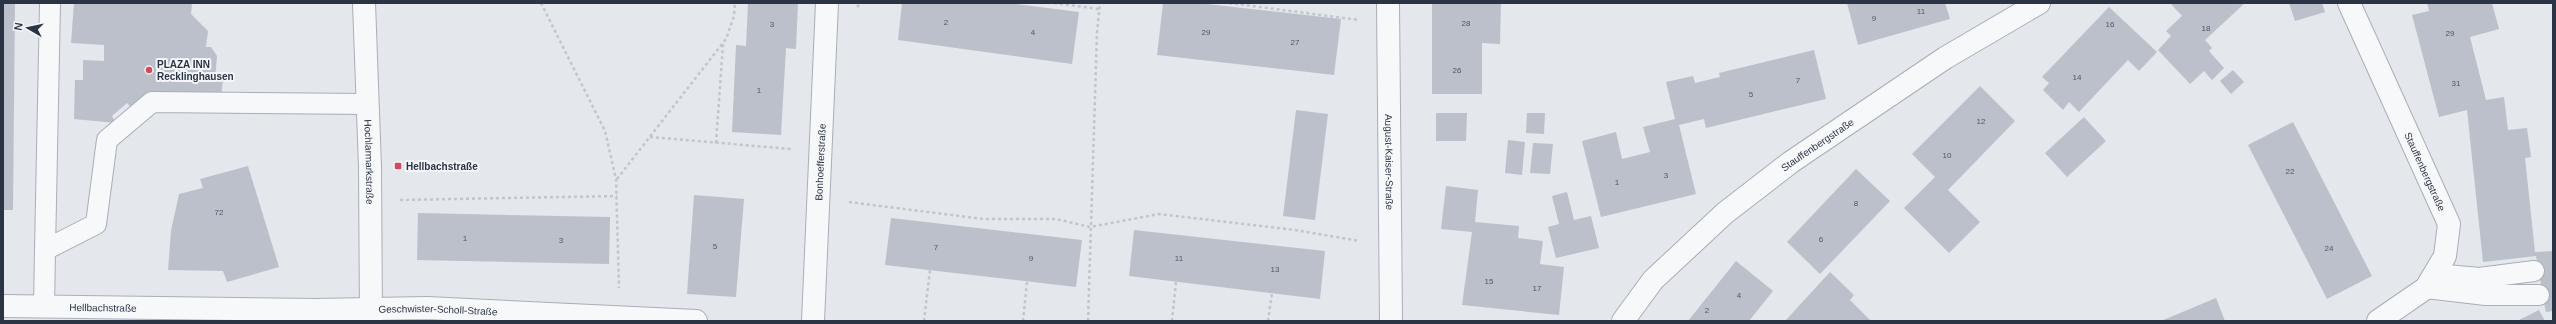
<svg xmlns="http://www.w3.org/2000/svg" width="2556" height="324" viewBox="0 0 2556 324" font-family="Arial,sans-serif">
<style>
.building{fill:#bbc0ca}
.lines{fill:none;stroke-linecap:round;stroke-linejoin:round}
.service-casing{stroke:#a9aeb7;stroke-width:22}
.minor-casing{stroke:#a9aeb7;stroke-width:24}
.tertiary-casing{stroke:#a9aeb7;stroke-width:24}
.path{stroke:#c2c5cb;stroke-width:2.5;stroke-dasharray:3 3;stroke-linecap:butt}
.service{stroke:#f7f8fa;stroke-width:20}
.minor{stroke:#f7f8fa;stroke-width:22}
.tertiary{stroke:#f7f8fa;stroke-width:22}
.poi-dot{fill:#d1495b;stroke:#f4f6f9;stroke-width:1.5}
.labels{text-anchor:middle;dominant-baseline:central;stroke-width:4;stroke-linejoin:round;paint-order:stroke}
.number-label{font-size:8px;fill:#4f5766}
.poi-label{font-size:10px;font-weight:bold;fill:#2b3445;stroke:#f4f6f9;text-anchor:start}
.street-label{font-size:10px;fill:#2b3445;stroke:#f4f6f9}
</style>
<rect width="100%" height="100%" fill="#e4e7ec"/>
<path class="building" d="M 3,3 L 15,3 L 13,210 L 3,210 Z
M 74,3 L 192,3 L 191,14 L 208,31 L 206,47 L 211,47 L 217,56 L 215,80 L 223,79 L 221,98 L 133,110 L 127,103 L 112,116 L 116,123 L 74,119 L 75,80 L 83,80 L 83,60 L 104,61 L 104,45 L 71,43 Z
M 748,3 L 798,3 L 796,49 L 786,48 L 781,135 L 732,132 L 736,45 L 746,46 Z
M 902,3 L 1009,3 L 1079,12 L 1072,64 L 898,40 Z
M 1163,3 L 1198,3 L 1341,19 L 1334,75 L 1157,55 Z
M 1432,3 L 1501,3 L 1500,44 L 1482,43 L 1482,94 L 1432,94 Z
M 1847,3 L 1945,3 L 1950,19 L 1858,45 Z
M 2172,3 L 2245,3 L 2205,40 L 2212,48 L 2209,51 L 2224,68 L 2212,80 L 2204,71 L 2190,84 L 2158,50 L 2171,36 L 2166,31 L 2182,16 L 2171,4 Z
M 2289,3 L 2322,3 L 2325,12 L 2295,21 Z
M 2427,3 L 2492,3 L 2499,29 L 2470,37 L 2486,100 L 2504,97 L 2508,130 L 2527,128 L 2531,157 L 2525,158 L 2535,252 L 2553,251 L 2553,311 L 2546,312 L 2545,308 L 2536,256 L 2483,262 L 2467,110 L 2439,117 L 2412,15 L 2429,11 Z
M 2109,7 L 2157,52 L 2139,71 L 2128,60 L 2079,112 L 2069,102 L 2063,110 L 2043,90 L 2049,83 L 2042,77 Z
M 1814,50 L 1826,99 L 1706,128 L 1704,119 L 1679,125 L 1696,194 L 1601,217 L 1582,141 L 1616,132 L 1622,159 L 1650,152 L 1643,127 L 1675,119 L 1666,82 L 1693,76 L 1695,83 L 1720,77 L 1719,73 Z
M 2233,70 L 2244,82 L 2231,94 L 2220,81 Z
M 1980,86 L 2015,121 L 1948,190 L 1980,222 L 1949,253 L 1904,208 L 1935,177 L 1912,154 Z
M 1296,110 L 1328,114 L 1315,220 L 1283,216 Z
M 1436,113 L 1467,113 L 1466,141 L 1436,141 Z
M 1527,113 L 1545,113 L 1544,134 L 1526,133 Z
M 2084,117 L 2106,141 L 2067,177 L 2045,153 Z
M 2293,122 L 2372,276 L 2327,299 L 2248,145 Z
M 1508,140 L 1525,142 L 1522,175 L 1505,173 Z
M 1533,143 L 1553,144 L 1550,174 L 1530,173 Z
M 248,166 L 279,267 L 227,282 L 223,271 L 168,270 L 171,231 L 179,194 L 203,188 L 200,179 Z
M 1856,169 L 1890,201 L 1820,274 L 1787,242 Z
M 1446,186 L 1478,190 L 1475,222 L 1519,226 L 1518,238 L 1543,241 L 1540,264 L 1564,267 L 1559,315 L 1462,305 L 1472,232 L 1441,229 Z
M 1567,192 L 1574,220 L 1591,216 L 1599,248 L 1556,258 L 1548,227 L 1559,224 L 1552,196 Z
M 694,195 L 744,199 L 736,297 L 687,294 Z
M 418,213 L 610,217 L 609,264 L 417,260 Z
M 891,218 L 1082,240 L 1076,287 L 885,265 Z
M 1134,230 L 1325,251 L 1320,299 L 1129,276 Z
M 1736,261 L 1773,291 L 1749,321 L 1688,321 Z
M 1830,272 L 1854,295 L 1850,300 L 1871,321 L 1785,321 Z
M 2216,298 L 2225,321 L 2161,321 Z
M 2539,310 L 2545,321 L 2517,321 Z"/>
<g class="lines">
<g class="service-casing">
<path id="service" d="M 45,250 L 50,3
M 2436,274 L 2479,278 L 2534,271
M 2426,288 L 2486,295 L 2539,295
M 44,307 L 45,250 L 96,224 L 107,140 L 152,102 L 368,104"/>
</g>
<g class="minor-casing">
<g id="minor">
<path id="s1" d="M 1388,3 L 1391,321"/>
<path id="s2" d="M 2349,3 L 2449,224 L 2445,256 L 2426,288 L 2378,321"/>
<path id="s3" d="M 3,306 L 315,310 L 427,308 L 696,321"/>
<path id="s4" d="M 813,321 L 827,3"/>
<path id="s5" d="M 1623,321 L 1653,280 L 1725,213 L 1791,162 L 1945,58 L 2039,3"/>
</g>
</g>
<g class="tertiary-casing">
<g id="tertiary">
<path id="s6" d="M 364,3 L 370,167 L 371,321"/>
</g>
</g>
<path class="path" d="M 541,3 L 605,131 L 616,179 L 619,288
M 1054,3 L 1099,9
M 1229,3 L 1359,20
M 857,7 L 861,3
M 650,137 L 791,149
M 716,143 L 723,44
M 617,179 L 726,39 L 734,16 L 735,3
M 400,200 L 617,196
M 849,202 L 983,219 L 1056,219 L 1090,227 L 1159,214 L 1295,230 L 1360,241
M 924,321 L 930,270
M 1023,321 L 1027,282
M 1088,321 L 1097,32 L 1100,3
M 1172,321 L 1176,282
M 1268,321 L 1272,293"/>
<use href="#service" class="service"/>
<use href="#minor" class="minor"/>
<use href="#tertiary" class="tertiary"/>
</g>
<g class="poi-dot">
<circle cx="149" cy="70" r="4"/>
<rect x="394" y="162" width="8" height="8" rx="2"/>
</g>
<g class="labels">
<g class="number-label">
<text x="1921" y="11">11</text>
<text x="1874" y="18">9</text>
<text x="946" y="22">2</text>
<text x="1466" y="23">28</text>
<text x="772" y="24">3</text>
<text x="2110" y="24">16</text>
<text x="2206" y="28">18</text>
<text x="1033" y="32">4</text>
<text x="1206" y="32">29</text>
<text x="2450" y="33">29</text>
<text x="1295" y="42">27</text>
<text x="1457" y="70">26</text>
<text x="2077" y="77">14</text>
<text x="1798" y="80">7</text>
<text x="2456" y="83">31</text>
<text x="759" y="90">1</text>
<text x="1751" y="94">5</text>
<text x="1981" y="121">12</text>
<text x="1947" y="155">10</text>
<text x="2290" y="171">22</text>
<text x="1666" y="175">3</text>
<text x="1617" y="182">1</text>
<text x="1856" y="203">8</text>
<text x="219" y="212">72</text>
<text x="465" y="238">1</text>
<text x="1821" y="239">6</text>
<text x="561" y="240">3</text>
<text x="715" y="246">5</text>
<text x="936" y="247">7</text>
<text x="2329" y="248">24</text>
<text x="1031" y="258">9</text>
<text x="1179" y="258">11</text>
<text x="1275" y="269">13</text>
<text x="1489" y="281">15</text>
<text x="1537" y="288">17</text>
<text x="1739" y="295">4</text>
<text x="1707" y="310">2</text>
</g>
<g class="poi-label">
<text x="157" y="64">PLAZA INN<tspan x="157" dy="12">Recklinghausen</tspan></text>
<text x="406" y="166">Hellbachstraße</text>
</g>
<g class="street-label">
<text stroke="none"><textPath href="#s5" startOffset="264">Stauffenbergstraße</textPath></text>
<text stroke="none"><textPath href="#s6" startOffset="159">Hochlarmarkstraße</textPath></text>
<text stroke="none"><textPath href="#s4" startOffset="159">Bonhoefferstraße</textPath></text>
<text stroke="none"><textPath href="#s1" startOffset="159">August-Kaiser-Straße</textPath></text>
<text stroke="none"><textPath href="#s2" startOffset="185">Stauffenbergstraße</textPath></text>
<text stroke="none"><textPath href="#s3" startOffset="100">Hellbachstraße</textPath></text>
<text stroke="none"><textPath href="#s3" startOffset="435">Geschwister-Scholl-Straße</textPath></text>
</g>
</g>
<rect width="2556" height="324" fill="none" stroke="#2b3445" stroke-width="8"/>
<g transform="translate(28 28) rotate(279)" stroke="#f4f6f9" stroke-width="3" paint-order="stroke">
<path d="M0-3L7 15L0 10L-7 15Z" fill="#2b3445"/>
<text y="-6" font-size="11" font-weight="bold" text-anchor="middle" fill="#2b3445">N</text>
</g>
</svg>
